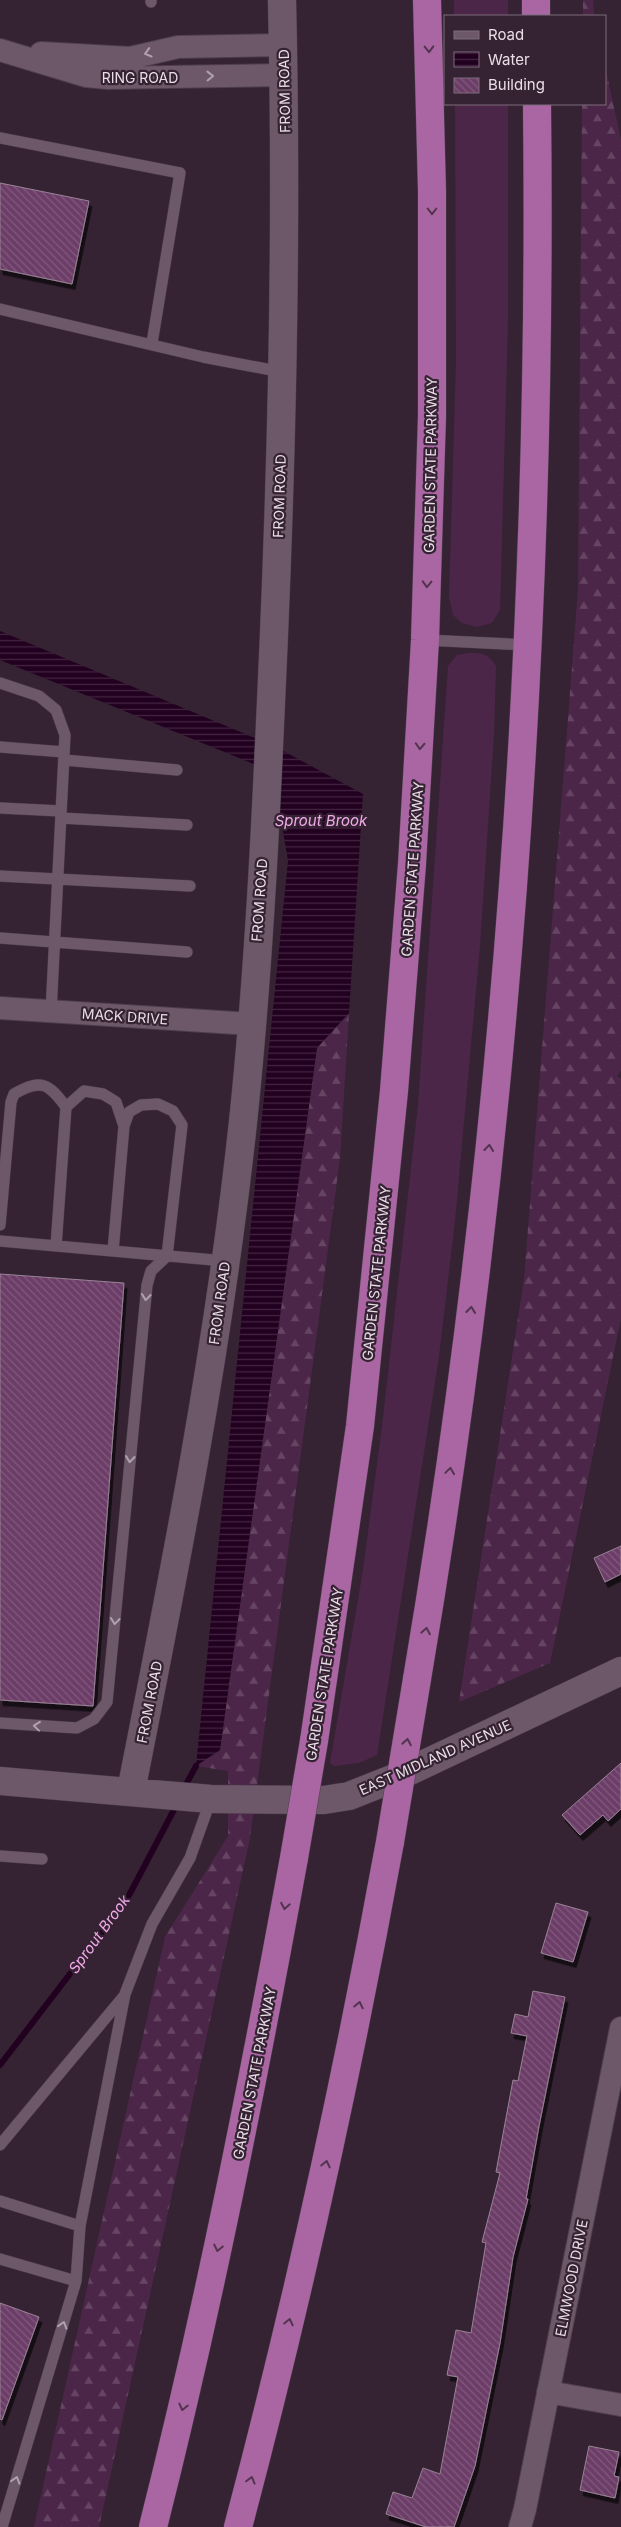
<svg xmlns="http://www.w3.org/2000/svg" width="621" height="2527" viewBox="0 0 621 2527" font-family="Inter,sans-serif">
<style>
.grass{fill:#4c2649}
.forest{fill:url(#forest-firs)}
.water{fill:url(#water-rules)}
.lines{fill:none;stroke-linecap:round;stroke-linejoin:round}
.stream{stroke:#220020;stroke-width:6}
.building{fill:url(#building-back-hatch);stroke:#998396;filter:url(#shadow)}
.service-casing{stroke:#4d3e4c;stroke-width:12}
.minor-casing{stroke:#4d3e4c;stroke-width:24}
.tertiary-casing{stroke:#4d3e4c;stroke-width:29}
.motorway-casing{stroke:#4d3e4c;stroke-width:29}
.service{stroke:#6d586a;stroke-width:11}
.minor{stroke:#6d586a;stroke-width:22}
.tertiary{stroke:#6d586a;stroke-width:28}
.motorway{stroke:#a966a2;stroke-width:28}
.motorway-bridge-casing{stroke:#4d3e4c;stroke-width:29;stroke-linecap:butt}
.motorway-bridge{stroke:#a966a2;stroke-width:28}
.oneway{stroke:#52344f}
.oneway2{stroke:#b1a1af}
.labels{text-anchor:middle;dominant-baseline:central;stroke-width:4.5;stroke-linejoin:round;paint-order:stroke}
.street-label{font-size:14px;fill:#e9dde7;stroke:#352333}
.water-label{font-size:15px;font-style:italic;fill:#f1a9e9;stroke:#352333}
</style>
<defs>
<pattern id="forest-firs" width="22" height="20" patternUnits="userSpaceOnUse" patternTransform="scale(1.25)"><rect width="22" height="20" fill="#4c2649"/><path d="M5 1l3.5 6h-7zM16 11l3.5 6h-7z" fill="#664563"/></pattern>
<pattern id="water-rules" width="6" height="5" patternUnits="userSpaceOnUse" patternTransform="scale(1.25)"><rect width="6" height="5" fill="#220020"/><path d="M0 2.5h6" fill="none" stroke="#422540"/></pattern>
<pattern id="building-back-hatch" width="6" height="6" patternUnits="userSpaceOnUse" patternTransform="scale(1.25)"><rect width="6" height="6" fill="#6c3e67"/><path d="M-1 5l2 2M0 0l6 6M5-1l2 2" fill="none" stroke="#81597d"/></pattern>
<filter id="shadow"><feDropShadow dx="3" dy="5.5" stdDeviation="0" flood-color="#0009"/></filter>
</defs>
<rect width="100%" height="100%" fill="#352333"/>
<path class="grass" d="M 454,0 L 508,0 L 508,16 L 454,16 Z
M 455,104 L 508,104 L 508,319 L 500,610 L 492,623 L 477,627 L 462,623 L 453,615 L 449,597 L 456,361 Z
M 469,653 C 483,653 488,654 496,666 L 494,734 L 480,946 L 455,1221 L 439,1356 L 377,1755 L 359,1763 L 334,1766 L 330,1763 L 363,1570 L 383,1418 L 418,1105 L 448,666 L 457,655 Z"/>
<path class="forest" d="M 583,0 L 593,0 L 594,16 L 583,16 Z
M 605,66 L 621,140 L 621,1070 L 617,1076 L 621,1079 L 621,1318 L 550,1663 L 459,1702 L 524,1279 L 578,590 L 582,104 L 605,104 Z
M 349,1013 L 340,1158 L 250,1838 L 99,2527 L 34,2527 L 165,1937 L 228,1836 L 228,1771 L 196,1766 L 220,1750 L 317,1048 Z"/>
<path class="water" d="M 0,631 L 276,747 L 363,794 L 349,1013 L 317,1048 L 220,1750 L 196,1766 L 288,861 L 273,772 L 0,660 Z"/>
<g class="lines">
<path class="stream" d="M 183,1790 L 196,1766
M 0,2065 L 126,1901 L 177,1804"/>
</g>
<path class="building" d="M 0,183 L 89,201 L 72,284 L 0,269 Z
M 0,1274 L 124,1283 L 93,1706 L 0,1700 Z
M 621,1546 L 621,1574 L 605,1582 L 594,1558 Z
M 621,1763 L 621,1809 L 608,1821 L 603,1815 L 580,1835 L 562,1815 Z
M 556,1903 L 588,1912 L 573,1962 L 541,1953 Z
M 533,1991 L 565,1997 L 539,2126 L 526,2199 L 528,2199 L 513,2257 L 500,2343 L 475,2466 L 454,2527 L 426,2527 L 386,2514 L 393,2492 L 412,2498 L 423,2468 L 440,2474 L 458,2377 L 447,2375 L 456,2330 L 471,2333 L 486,2243 L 482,2242 L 500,2173 L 496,2172 L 513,2080 L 518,2081 L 527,2036 L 511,2033 L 515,2014 L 528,2017 Z
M 0,2303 L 39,2317 L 2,2420 L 0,2419 Z
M 589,2446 L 619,2452 L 614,2476 L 619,2477 L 615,2498 L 580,2490 Z"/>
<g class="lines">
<g class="service-casing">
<path id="service" d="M 151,2 L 151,0
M 0,138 L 180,173 L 152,343
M 0,309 L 203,357 L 282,372
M 425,640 L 528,645
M 0,683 L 39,696 L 56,710 L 65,735 L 51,1012
M 0,747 L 64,752
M 64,760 L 177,770
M 0,808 L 61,811
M 61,818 L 187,825
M 0,876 L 190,886
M 0,938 L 187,952
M 0,1225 L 11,1102 L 14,1094 C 42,1078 49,1084 66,1107
M 0,1241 L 225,1261
M 56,1246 L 66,1107 L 84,1091 L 103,1094 L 116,1102 L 124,1126
M 0,1723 L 77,1728 L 94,1719 L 107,1702 L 147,1285 L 151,1271 L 167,1256 L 182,1125 L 173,1111 L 158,1104 L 141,1105 L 129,1112 L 124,1126 L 113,1251
M 0,1856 L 42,1859
M 0,2145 L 124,1996
M 0,2201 L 80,2226
M 0,2259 L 76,2281
M 2,2527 L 76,2281 L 80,2226 L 125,1994 L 152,1924 L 190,1858 L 211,1799"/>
</g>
<g class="minor-casing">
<path id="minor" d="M 0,50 L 86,76 L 108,78 L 284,75
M 41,53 L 130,58 L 178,47 L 283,45
M 0,1008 L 251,1024
M 548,2392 L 621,2405
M 520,2527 L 525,2509 L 621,2028"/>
</g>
<g class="tertiary-casing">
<path id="tertiary" d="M 0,1781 L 211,1799 L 324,1800 L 349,1796 L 397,1777 L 621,1671
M 131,1791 C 175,1569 219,1347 243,1122 C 260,960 267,796 274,634 C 283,422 287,211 282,0"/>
</g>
<g class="motorway-casing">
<path id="motorway" d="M 536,0 L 536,16
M 417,1679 C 505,1160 543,630 537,104
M 314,1741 L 360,1426 L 394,1091 L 412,864 L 425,640 L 432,416 L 432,191 L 427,0
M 153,2527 C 209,2306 253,2082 294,1858
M 238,2527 C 298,2301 348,2072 390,1842"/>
</g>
<use href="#service" class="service"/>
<use href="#minor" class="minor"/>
<use href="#tertiary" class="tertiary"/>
<use href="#motorway" class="motorway"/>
<g class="motorway-bridge-casing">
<path id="motorway-bridge" d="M 390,1842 L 417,1679
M 294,1858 L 314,1741"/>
</g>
<use href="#motorway-bridge" class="motorway-bridge"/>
</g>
<defs><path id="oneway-chevron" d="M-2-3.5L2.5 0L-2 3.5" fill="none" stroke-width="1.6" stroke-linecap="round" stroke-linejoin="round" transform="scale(1.25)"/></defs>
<g class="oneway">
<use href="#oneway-chevron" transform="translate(429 49) rotate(89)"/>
<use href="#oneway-chevron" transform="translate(432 211) rotate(90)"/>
<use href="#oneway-chevron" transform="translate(427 584) rotate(92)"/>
<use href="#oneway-chevron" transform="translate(420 746) rotate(93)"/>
<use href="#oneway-chevron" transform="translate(489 1148) rotate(-84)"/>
<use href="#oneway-chevron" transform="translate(471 1310) rotate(-84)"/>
<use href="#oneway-chevron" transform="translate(450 1471) rotate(-82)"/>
<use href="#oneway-chevron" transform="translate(426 1631) rotate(-80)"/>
<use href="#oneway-chevron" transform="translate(407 1742) rotate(-80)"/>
<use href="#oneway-chevron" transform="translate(285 1906) rotate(100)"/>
<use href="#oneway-chevron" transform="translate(359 2005) rotate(-78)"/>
<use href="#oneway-chevron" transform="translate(326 2164) rotate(-77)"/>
<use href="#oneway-chevron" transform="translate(218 2248) rotate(102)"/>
<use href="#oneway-chevron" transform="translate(289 2322) rotate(-77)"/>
<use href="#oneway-chevron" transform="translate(183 2407) rotate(103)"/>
<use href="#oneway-chevron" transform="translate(251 2480) rotate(-75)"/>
</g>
<g class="oneway2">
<use href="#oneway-chevron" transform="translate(148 53) rotate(164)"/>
<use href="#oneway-chevron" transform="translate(210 76) rotate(-1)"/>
<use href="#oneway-chevron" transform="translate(146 1297) rotate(96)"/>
<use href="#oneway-chevron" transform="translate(130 1459) rotate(96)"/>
<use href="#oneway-chevron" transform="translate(115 1621) rotate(96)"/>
<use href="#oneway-chevron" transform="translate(37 1726) rotate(-174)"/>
<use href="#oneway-chevron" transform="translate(63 2325) rotate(-73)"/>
<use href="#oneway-chevron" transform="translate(16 2480) rotate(-73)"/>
</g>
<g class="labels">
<g class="street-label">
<text x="140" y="77">RING ROAD</text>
<text transform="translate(284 91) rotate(-91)">FROM ROAD</text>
<text transform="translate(430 465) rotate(-89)">GARDEN STATE PARKWAY</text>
<text transform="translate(279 496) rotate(-88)">FROM ROAD</text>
<text transform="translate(412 869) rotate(-86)">GARDEN STATE PARKWAY</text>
<text transform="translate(259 900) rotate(-86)">FROM ROAD</text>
<text transform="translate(125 1016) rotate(4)">MACK DRIVE</text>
<text transform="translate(376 1273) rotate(-84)">GARDEN STATE PARKWAY</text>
<text transform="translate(219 1303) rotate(-82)">FROM ROAD</text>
<text transform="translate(324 1674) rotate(-81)">GARDEN STATE PARKWAY</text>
<text transform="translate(149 1702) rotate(-79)">FROM ROAD</text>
<text transform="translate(435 1757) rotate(-24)">EAST MIDLAND AVENUE</text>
<text transform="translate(254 2073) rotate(-79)">GARDEN STATE PARKWAY</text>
<text transform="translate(571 2278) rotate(-79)">ELMWOOD DRIVE</text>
</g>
<g class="water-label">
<text x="321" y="820">Sprout Brook</text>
<text transform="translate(99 1934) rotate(-54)">Sprout Brook</text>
</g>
</g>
<rect x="444" y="15" width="162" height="90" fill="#352333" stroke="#7d6d7b"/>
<rect x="454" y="31" width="25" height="8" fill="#6d586a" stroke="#7d6d7b"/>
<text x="488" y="40" font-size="15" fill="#e9dde7">Road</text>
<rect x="454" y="52" width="25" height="15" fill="url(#water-rules)" stroke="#7d6d7b"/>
<text x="488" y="65" font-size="15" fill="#e9dde7">Water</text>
<rect x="454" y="78" width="25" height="15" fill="url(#building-back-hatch)" stroke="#7d6d7b"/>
<text x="488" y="90" font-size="15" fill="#e9dde7">Building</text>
</svg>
